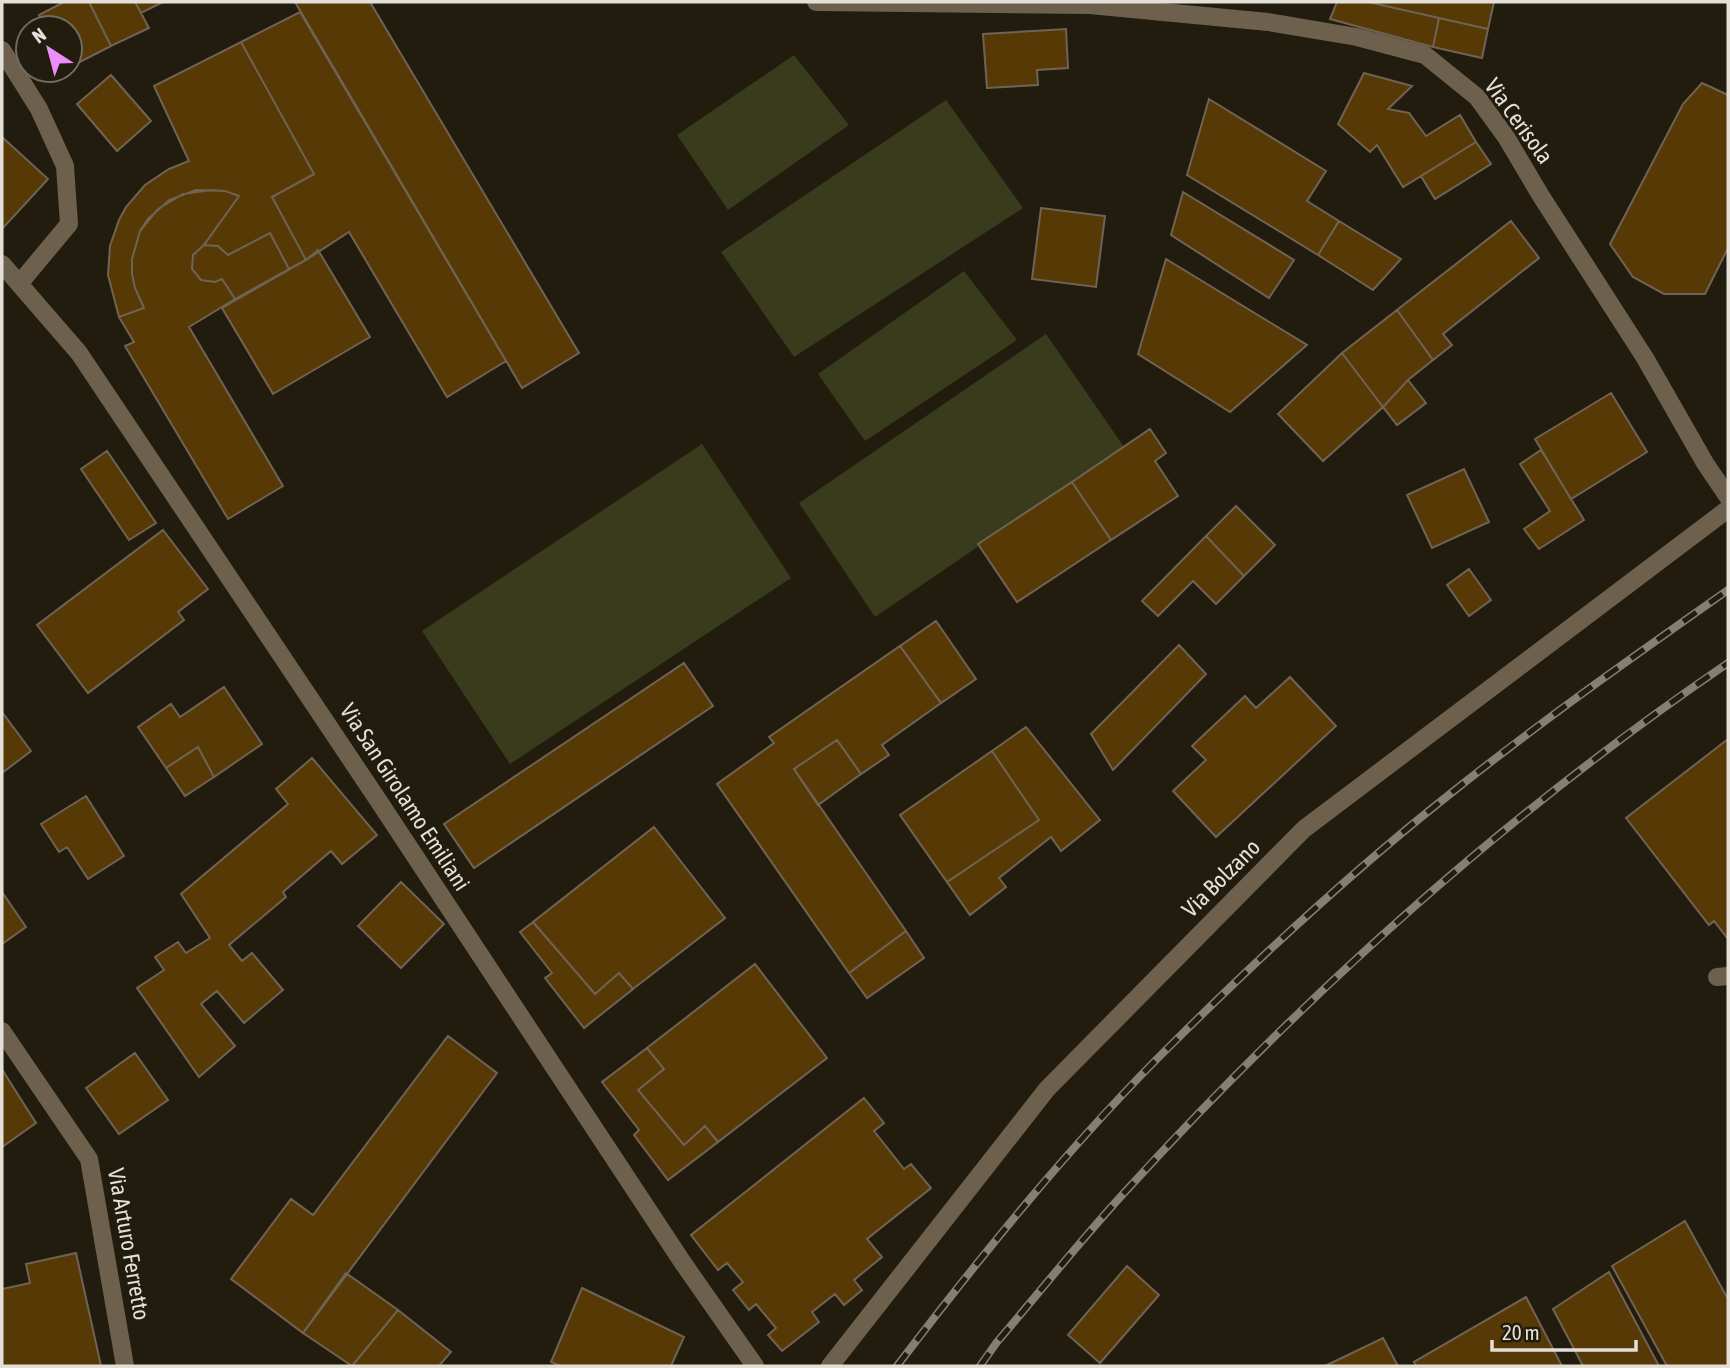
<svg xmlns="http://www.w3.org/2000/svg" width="1730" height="1368" viewBox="0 0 1730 1368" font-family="'Asap Condensed',sans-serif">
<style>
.green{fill:#383c1d}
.building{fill:#573905;stroke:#6f6355;stroke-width:2}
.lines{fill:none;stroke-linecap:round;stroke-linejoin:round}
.minor{stroke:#6d614d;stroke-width:18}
.tertiary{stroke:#6d614d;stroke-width:18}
.rail-casing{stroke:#847f74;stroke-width:8}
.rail{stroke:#221c0f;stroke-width:5;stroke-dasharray:16;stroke-linecap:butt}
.labels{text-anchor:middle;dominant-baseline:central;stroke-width:6;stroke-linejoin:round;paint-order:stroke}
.street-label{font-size:23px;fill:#e4e0d7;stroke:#221c0f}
</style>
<rect width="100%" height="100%" fill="#221c0f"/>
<path class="green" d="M 794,55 L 849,125 L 728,210 L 677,135 Z
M 946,100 L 1023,208 L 794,357 L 721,252 Z
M 964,271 L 1017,340 L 865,441 L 818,374 Z
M 1046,334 L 1124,447 L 875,617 L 799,503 Z
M 702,444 L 791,578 L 510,764 L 422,631 Z"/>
<path class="building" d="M 64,2 L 89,2 L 111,46 L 70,67 L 70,28 L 45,28 L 39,15 Z
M 89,2 L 135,2 L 149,28 L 111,46 Z
M 135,2 L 163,2 L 141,13 Z
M 295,2 L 370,2 L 579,353 L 522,388 Z
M 1337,2 L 1368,2 L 1439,18 L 1433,47 L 1330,19 Z
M 1368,2 L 1494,2 L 1488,29 Z
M 300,12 L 506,361 L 447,397 L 349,232 L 306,260 L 272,197 L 314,174 L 241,42 Z
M 1439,18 L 1488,29 L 1482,58 L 1433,47 Z
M 1066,29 L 1068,68 L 1037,70 L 1038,85 L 987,88 L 983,34 Z
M 241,42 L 314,174 L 272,197 L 306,260 L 289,269 L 270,233 L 228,255 L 218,246 L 204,245 L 239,196 L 225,191 L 211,190 L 183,194 L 158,209 L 140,231 L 132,259 L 132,274 L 135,288 L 144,308 L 119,317 L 108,275 L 110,246 L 119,220 L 126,207 L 145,185 L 169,169 L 189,161 L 154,86 Z
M 1364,73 L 1412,86 L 1388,109 L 1409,113 L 1426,136 L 1460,115 L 1476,142 L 1403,187 L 1377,145 L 1370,152 L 1338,124 Z
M 111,75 L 151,121 L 117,151 L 77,104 Z
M 1702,83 L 1728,95 L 1728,248 L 1705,294 L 1664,294 L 1633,277 L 1610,244 L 1683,104 Z
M 1209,99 L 1326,171 L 1307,201 L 1339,221 L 1318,255 L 1187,175 Z
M 2,137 L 48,179 L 2,229 Z
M 1476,142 L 1491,164 L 1435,199 L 1421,176 Z
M 196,190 L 225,191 L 239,196 L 204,245 L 193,255 L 192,269 L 201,280 L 215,282 L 222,279 L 235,299 L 189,327 L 283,486 L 228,519 L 125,346 L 134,342 L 119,317 L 144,308 L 135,288 L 132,274 L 132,259 L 140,231 L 148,219 L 169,200 Z
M 1183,192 L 1294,260 L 1269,298 L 1171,235 Z
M 1041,208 L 1105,216 L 1096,287 L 1032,279 Z
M 1339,221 L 1401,259 L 1373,290 L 1318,255 Z
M 1511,221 L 1539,258 L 1443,334 L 1452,345 L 1433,360 L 1397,310 Z
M 270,233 L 289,269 L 235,299 L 222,279 L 215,282 L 201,280 L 192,269 L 193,255 L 204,245 L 218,246 L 228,255 Z
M 318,250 L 370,337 L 273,394 L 222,308 L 306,260 Z
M 1166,259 L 1307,345 L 1230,412 L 1138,354 Z
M 1397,310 L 1433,360 L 1408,380 L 1383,407 L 1342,353 Z
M 1342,353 L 1383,407 L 1323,461 L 1278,414 Z
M 1408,380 L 1426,403 L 1397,425 L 1383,407 Z
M 1611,393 L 1647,452 L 1571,499 L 1535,439 Z
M 1150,429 L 1166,453 L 1155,461 L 1178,496 L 1111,540 L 1072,482 Z
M 1541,450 L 1584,520 L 1539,549 L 1524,529 L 1550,511 L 1520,464 Z
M 107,451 L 156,523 L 129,540 L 81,469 Z
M 1464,469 L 1489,522 L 1432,548 L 1407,495 Z
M 1072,482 L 1111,540 L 1017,602 L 978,544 Z
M 1236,506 L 1275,545 L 1244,576 L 1206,536 Z
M 163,530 L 208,589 L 178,612 L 184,620 L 88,693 L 37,625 Z
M 1206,536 L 1244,576 L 1216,604 L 1193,581 L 1158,616 L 1142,601 Z
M 1469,569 L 1491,600 L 1469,616 L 1447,585 Z
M 936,621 L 976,679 L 941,703 L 900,646 Z
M 1179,645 L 1206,674 L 1113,770 L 1091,734 Z
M 900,646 L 941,703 L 882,745 L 889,755 L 861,774 L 837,740 L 794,769 L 906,931 L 849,973 L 717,784 L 774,743 L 769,737 Z
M 684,663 L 713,706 L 474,868 L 444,824 Z
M 1290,677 L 1336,726 L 1216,837 L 1173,791 L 1206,760 L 1192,746 L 1245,696 L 1256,708 Z
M 224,687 L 262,744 L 214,777 L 198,747 L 166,768 L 138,727 L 171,704 L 180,717 Z
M 2,712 L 31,751 L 2,773 Z
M 1026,727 L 1100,820 L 1061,851 L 1051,837 L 999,878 L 1006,887 L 970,915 L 947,882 L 1039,820 L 992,751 Z
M 1728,739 L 1728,939 L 1714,921 L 1709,925 L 1626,818 Z
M 837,740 L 861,774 L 818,805 L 794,769 Z
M 198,747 L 214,777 L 185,796 L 166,768 Z
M 992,751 L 1039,820 L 947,882 L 900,815 Z
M 312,758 L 377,835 L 342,864 L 331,851 L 283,892 L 286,897 L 229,945 L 242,961 L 252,953 L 283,990 L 244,1023 L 217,991 L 201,1004 L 235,1046 L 199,1077 L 137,988 L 164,970 L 155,957 L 178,942 L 186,953 L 210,938 L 181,894 L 288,804 L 276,789 Z
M 86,796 L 124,856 L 88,879 L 67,847 L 59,852 L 41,824 Z
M 654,827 L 725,918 L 633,989 L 619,973 L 595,994 L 533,922 Z
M 401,882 L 444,924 L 401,968 L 358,926 Z
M 2,892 L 26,927 L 2,944 Z
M 533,922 L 595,994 L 619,973 L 633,989 L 584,1028 L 545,978 L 552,973 L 520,932 Z
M 906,931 L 924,958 L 867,998 L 849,973 Z
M 755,964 L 827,1058 L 718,1142 L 705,1126 L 684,1145 L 638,1090 L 664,1069 L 647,1048 Z
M 448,1036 L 497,1073 L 303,1333 L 231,1279 L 291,1199 L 313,1215 Z
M 647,1048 L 664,1069 L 638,1090 L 684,1145 L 705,1126 L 718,1142 L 668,1180 L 634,1135 L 639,1130 L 602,1082 Z
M 135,1053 L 168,1100 L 119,1134 L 86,1088 Z
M 3,1071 L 36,1123 L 2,1147 L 2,1072 Z
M 864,1098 L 884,1123 L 874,1131 L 904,1169 L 911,1164 L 931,1188 L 867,1239 L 882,1257 L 854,1280 L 862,1290 L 844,1305 L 835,1294 L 812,1312 L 819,1322 L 782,1351 L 768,1335 L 776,1328 L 756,1304 L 749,1310 L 733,1290 L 743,1282 L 727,1263 L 718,1270 L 691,1235 Z
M 1685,1221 L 1728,1299 L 1728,1366 L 1667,1366 L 1612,1266 Z
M 76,1253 L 101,1366 L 2,1366 L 2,1289 L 30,1283 L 26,1264 Z
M 1127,1266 L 1159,1295 L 1100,1363 L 1068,1335 Z
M 1609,1272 L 1659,1366 L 1583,1366 L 1553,1309 Z
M 346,1273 L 398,1310 L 352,1366 L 303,1333 Z
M 582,1288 L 684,1337 L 671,1366 L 561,1366 L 551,1362 Z
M 1526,1297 L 1562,1366 L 1416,1366 L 1414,1362 Z
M 398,1310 L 451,1352 L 439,1366 L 352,1366 Z
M 1383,1338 L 1398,1366 L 1325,1366 Z"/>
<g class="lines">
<path class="minor" d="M 816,2 L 1090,5 L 1268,22 L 1357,37 L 1425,55 L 1477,97 L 1506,137 L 1541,196 L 1645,358 L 1705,463 L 1728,497
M 2,50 L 39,109 L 65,166 L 69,224 L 19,284
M 2,264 L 79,353 L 382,806 L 683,1263 L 755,1366
M 1717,977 L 1728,976
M 2,1031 L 89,1159 L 125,1366"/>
<path class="tertiary" d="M 830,1366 L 1047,1089 L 1304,829 L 1728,509"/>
<g class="rail-casing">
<path id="rail" d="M 897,1366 C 984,1252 1074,1140 1177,1039 C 1263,954 1355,869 1450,794 C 1540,722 1634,656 1728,590
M 980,1366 L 997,1342 C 1039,1293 1080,1241 1124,1193 C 1305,994 1506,814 1728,663"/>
</g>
<use href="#rail" class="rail"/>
</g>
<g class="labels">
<g class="street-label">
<text transform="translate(1519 121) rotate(54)">Via Cerisola</text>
<text transform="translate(405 797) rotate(57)">Via San Girolamo Emiliani</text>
<text transform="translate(1221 878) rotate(-45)">Via Bolzano</text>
<text transform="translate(129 1244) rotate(80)">Via Arturo Ferretto</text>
</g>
</g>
<rect width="1730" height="1368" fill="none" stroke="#e4e0d7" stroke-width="7"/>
<g transform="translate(49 49) rotate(324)"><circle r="33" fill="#221c0f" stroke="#706a5f" stroke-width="2"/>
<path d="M0-5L12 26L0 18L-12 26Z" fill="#eb8dfb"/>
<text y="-10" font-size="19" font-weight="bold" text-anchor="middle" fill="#e4e0d7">N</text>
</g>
<path d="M1492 1340v10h144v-10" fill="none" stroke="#e4e0d7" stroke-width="3.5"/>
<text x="1502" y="1340" font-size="21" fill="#e4e0d7" stroke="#221c0f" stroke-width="5" paint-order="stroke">20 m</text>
</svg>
